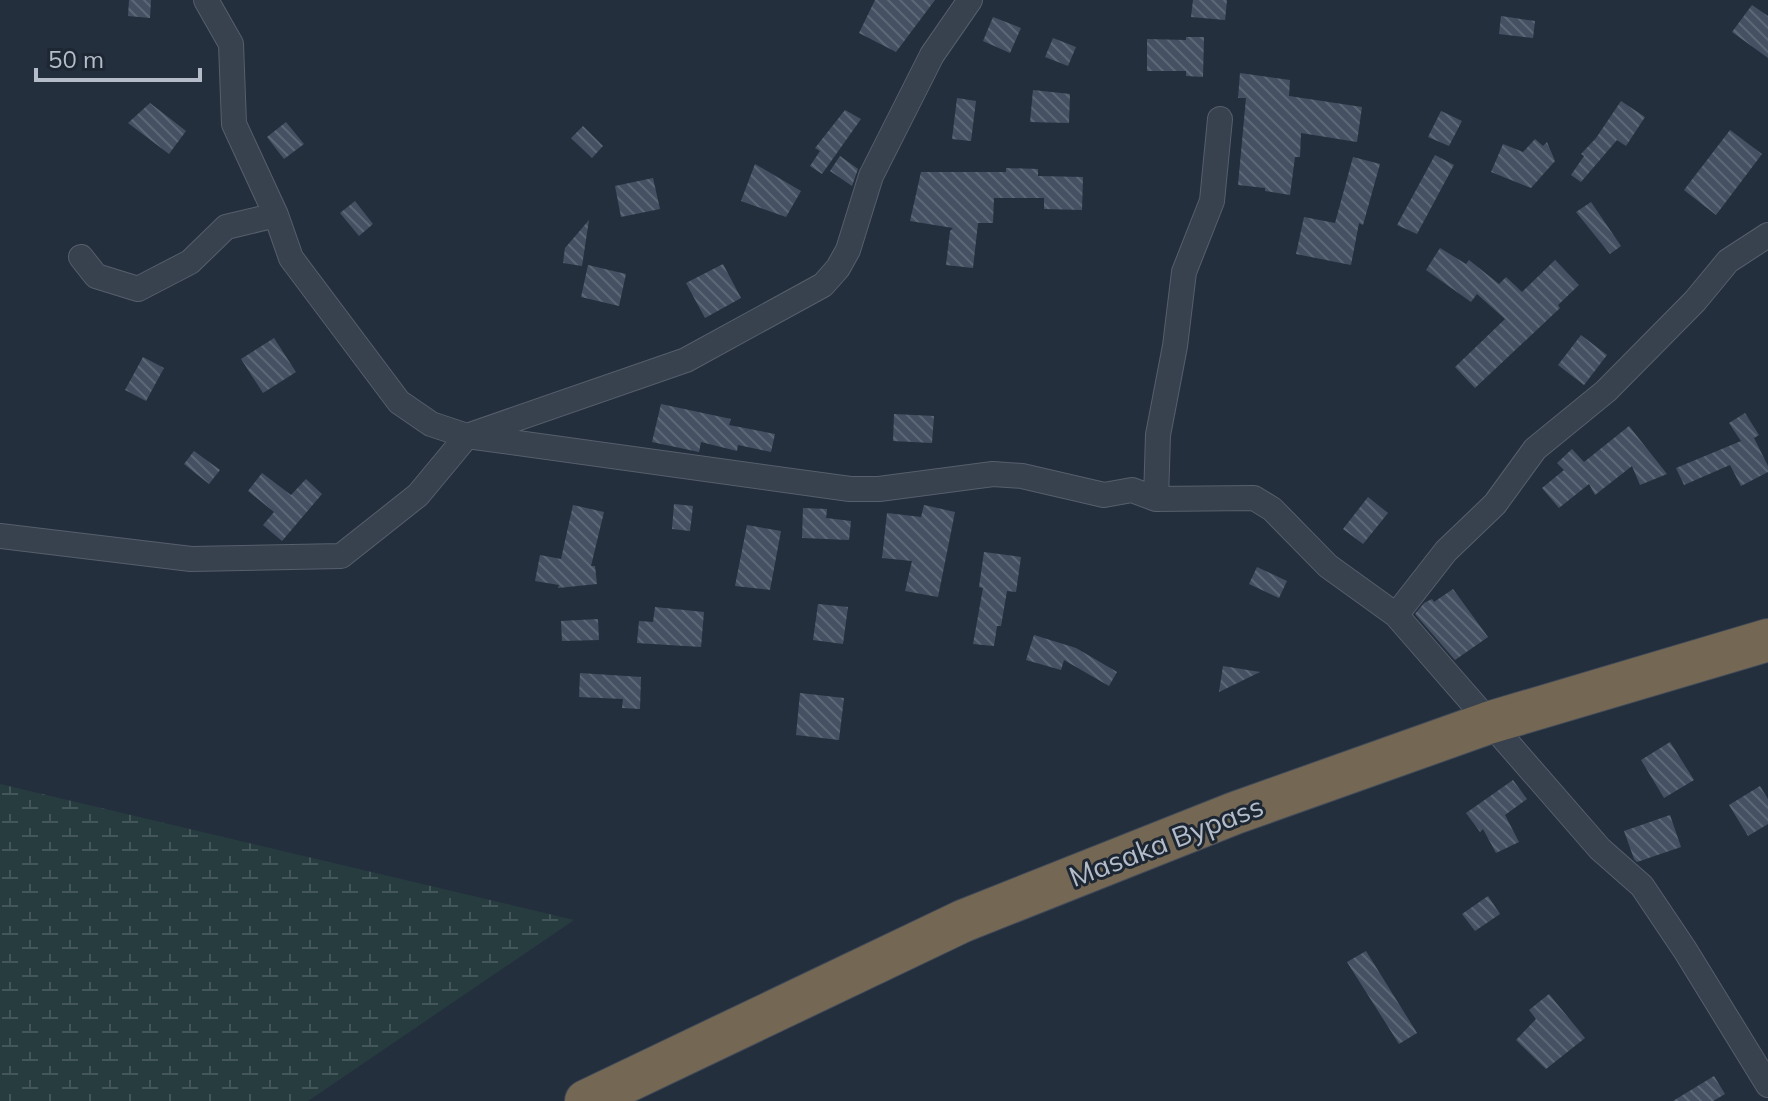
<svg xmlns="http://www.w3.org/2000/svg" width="1768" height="1101" viewBox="0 0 1768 1101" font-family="Mulish,sans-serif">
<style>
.wetland{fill:url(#wetland-marsh)}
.building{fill:url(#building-back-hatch)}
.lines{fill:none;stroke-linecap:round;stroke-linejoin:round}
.street-casing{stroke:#565f6c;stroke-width:26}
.highway-casing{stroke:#434c59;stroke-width:44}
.street{stroke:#38414e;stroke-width:24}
.highway{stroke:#746855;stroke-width:42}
.labels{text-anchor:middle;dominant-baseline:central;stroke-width:6;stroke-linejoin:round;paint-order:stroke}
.street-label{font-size:28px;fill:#b4bcc9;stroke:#1d2633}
</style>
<defs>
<pattern id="wetland-marsh" width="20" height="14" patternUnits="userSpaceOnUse" patternTransform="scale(2)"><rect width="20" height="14" fill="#263c3f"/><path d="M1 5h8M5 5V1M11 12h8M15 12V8" fill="none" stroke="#435659"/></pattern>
<pattern id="building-back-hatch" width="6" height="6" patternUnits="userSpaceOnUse" patternTransform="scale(2)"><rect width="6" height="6" fill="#455162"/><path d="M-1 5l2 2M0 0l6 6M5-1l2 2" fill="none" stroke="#5d6877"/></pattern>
</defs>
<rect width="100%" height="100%" fill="#242f3e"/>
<path class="wetland" d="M 0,784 L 574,920 L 308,1101 L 0,1101 Z"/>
<path class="building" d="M 129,0 L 151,0 L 150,18 L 128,16 Z
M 875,0 L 935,0 L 896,52 L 859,33 Z
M 1193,0 L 1227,0 L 1225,20 L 1191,17 Z
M 1752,5 L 1768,16 L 1768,58 L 1732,32 Z
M 1501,16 L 1535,21 L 1533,38 L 1499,34 Z
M 993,17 L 1021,28 L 1010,53 L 983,41 Z
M 1186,37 L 1204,37 L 1203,77 L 1186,76 L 1186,71 L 1147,71 L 1147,39 L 1186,40 Z
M 1053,38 L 1076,47 L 1068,66 L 1045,57 Z
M 1240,73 L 1290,80 L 1289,96 L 1362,107 L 1357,142 L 1301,133 L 1300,157 L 1295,157 L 1290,195 L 1265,191 L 1265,188 L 1238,185 L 1246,98 L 1238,98 Z
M 1033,90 L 1070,94 L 1069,123 L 1030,122 Z
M 957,98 L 976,101 L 971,141 L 952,139 Z
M 1621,101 L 1645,117 L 1626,146 L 1617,140 L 1581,182 L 1571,175 L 1584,156 L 1581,154 L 1596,138 Z
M 150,103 L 186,131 L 169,154 L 128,123 Z
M 845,110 L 861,119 L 822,174 L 810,166 L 820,151 L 815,148 Z
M 1441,111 L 1462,121 L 1449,146 L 1428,137 Z
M 286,122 L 304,144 L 284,159 L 267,137 Z
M 583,126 L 603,146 L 592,158 L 571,138 Z
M 1730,130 L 1762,154 L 1716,215 L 1684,190 Z
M 1535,139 L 1543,146 L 1547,142 L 1555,161 L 1531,188 L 1491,172 L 1503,144 L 1523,152 Z
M 1435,155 L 1454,165 L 1417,234 L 1397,225 Z
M 840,156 L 858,169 L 852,186 L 830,171 Z
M 1353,157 L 1380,164 L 1363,225 L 1359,223 L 1351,265 L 1296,254 L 1304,217 L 1335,223 Z
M 755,164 L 801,191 L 786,217 L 741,201 Z
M 1006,168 L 1038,169 L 1038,176 L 1083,177 L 1082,210 L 1044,209 L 1044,198 L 994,198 L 993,223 L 978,223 L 973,268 L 946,265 L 950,231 L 953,228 L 910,221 L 921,172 L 1006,172 Z
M 653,178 L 660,209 L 621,217 L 615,186 Z
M 355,201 L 373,224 L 359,236 L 340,213 Z
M 1591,202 L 1621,246 L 1610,254 L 1576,212 Z
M 589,220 L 582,266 L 563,263 L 565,248 Z
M 1440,248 L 1466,264 L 1469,260 L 1499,284 L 1506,277 L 1522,292 L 1555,260 L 1579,285 L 1558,305 L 1560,308 L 1475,388 L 1455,367 L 1505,319 L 1477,294 L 1471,302 L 1426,270 Z
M 723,264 L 741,298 L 705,318 L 686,283 Z
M 588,265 L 626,274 L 619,306 L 581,297 Z
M 1581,335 L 1607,355 L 1584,385 L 1558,365 Z
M 274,338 L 296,372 L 263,393 L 241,359 Z
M 143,357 L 164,368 L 146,401 L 125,390 Z
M 661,404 L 731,419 L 729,425 L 775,434 L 771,452 L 738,445 L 737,451 L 701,442 L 699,452 L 652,442 Z
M 1745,413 L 1759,435 L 1754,438 L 1768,466 L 1768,472 L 1741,486 L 1730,465 L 1684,485 L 1676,468 L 1741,441 L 1729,423 Z
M 894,414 L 934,416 L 932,443 L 893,441 Z
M 1629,426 L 1667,474 L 1640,485 L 1632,466 L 1595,495 L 1589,484 L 1559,508 L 1542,488 L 1564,470 L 1557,463 L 1572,449 L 1584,462 Z
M 194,451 L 220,470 L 209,484 L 184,464 Z
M 262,473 L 291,495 L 306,479 L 322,494 L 282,541 L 263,525 L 274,512 L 248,491 Z
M 1368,497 L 1388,513 L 1363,544 L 1343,529 Z
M 674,504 L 693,506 L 690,531 L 672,529 Z
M 573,505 L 604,512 L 591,566 L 595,566 L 597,584 L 558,588 L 559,585 L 535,581 L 540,555 L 561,559 Z
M 924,505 L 955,512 L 938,597 L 905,591 L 912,561 L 882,558 L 887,513 L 921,517 Z
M 803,508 L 827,509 L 826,518 L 851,521 L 849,540 L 802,538 Z
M 747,525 L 781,531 L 770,590 L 735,586 Z
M 984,552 L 1021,557 L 1016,592 L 1007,591 L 1001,626 L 997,626 L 994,646 L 973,644 L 983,588 L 979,587 Z
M 1257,567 L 1287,581 L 1279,598 L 1249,584 Z
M 1453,589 L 1488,637 L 1455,660 L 1415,614 L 1424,603 L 1432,599 L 1434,602 Z
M 818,604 L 848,607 L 843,644 L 813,640 Z
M 655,607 L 704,612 L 701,647 L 637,643 L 639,621 L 653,622 Z
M 598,619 L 599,640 L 562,641 L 561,621 Z
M 1034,635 L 1076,648 L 1117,672 L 1109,686 L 1064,660 L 1061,670 L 1026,660 Z
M 1223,666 L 1260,672 L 1219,692 Z
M 580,673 L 641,677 L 640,709 L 622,708 L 623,699 L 579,697 Z
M 800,693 L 844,698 L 839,740 L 796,735 Z
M 1670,742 L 1694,780 L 1664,798 L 1641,760 Z
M 1513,780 L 1527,799 L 1505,815 L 1519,842 L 1496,853 L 1483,829 L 1480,832 L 1466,813 Z
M 1760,786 L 1768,799 L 1768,824 L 1748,836 L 1729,805 Z
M 1670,815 L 1681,847 L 1637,862 L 1634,859 L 1624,831 Z
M 1488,896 L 1500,914 L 1475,931 L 1462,914 Z
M 1366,951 L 1417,1033 L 1399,1044 L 1347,962 Z
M 1549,994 L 1585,1038 L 1546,1069 L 1516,1040 L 1536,1019 L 1529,1010 Z
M 1714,1076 L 1725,1094 L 1713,1101 L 1673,1101 Z"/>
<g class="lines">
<g class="street-casing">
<path id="street" d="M 206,0 L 231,44 L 234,124 L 276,215
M 81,257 L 96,276 L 138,289 L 190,262 L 226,227 L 276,215 L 291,258 L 399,402 L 431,424 L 467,436 L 850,489 L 879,489 L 993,474 L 1022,476 L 1104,495 L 1132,490 L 1156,499 L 1254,498 L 1272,509 L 1328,566 L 1396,615 L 1600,849 L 1642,886 L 1685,950 L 1768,1085
M 1156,499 L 1158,435 L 1175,346 L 1184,272 L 1212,201 L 1220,119
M 0,536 L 191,559 L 341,556 L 418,495 L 467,436 L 686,360 L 823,285 L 838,268 L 848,250 L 871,176 L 932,55 L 970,0
M 1396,615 L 1446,551 L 1495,504 L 1535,449 L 1606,391 L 1695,301 L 1728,261 L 1768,235"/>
</g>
<g class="highway-casing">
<path id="highway" d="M 586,1101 L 963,921 L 1235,813 L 1488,723 L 1768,640"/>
</g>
<use href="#street" class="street"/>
<use href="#highway" class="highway"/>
</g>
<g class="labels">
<g class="street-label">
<text transform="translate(1166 841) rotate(-21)">Masaka Bypass</text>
</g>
</g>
<path d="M36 68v12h164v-12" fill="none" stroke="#b4bcc9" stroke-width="4"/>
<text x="48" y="68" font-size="24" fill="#b4bcc9" stroke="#1d2633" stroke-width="6" paint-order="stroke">50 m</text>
</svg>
